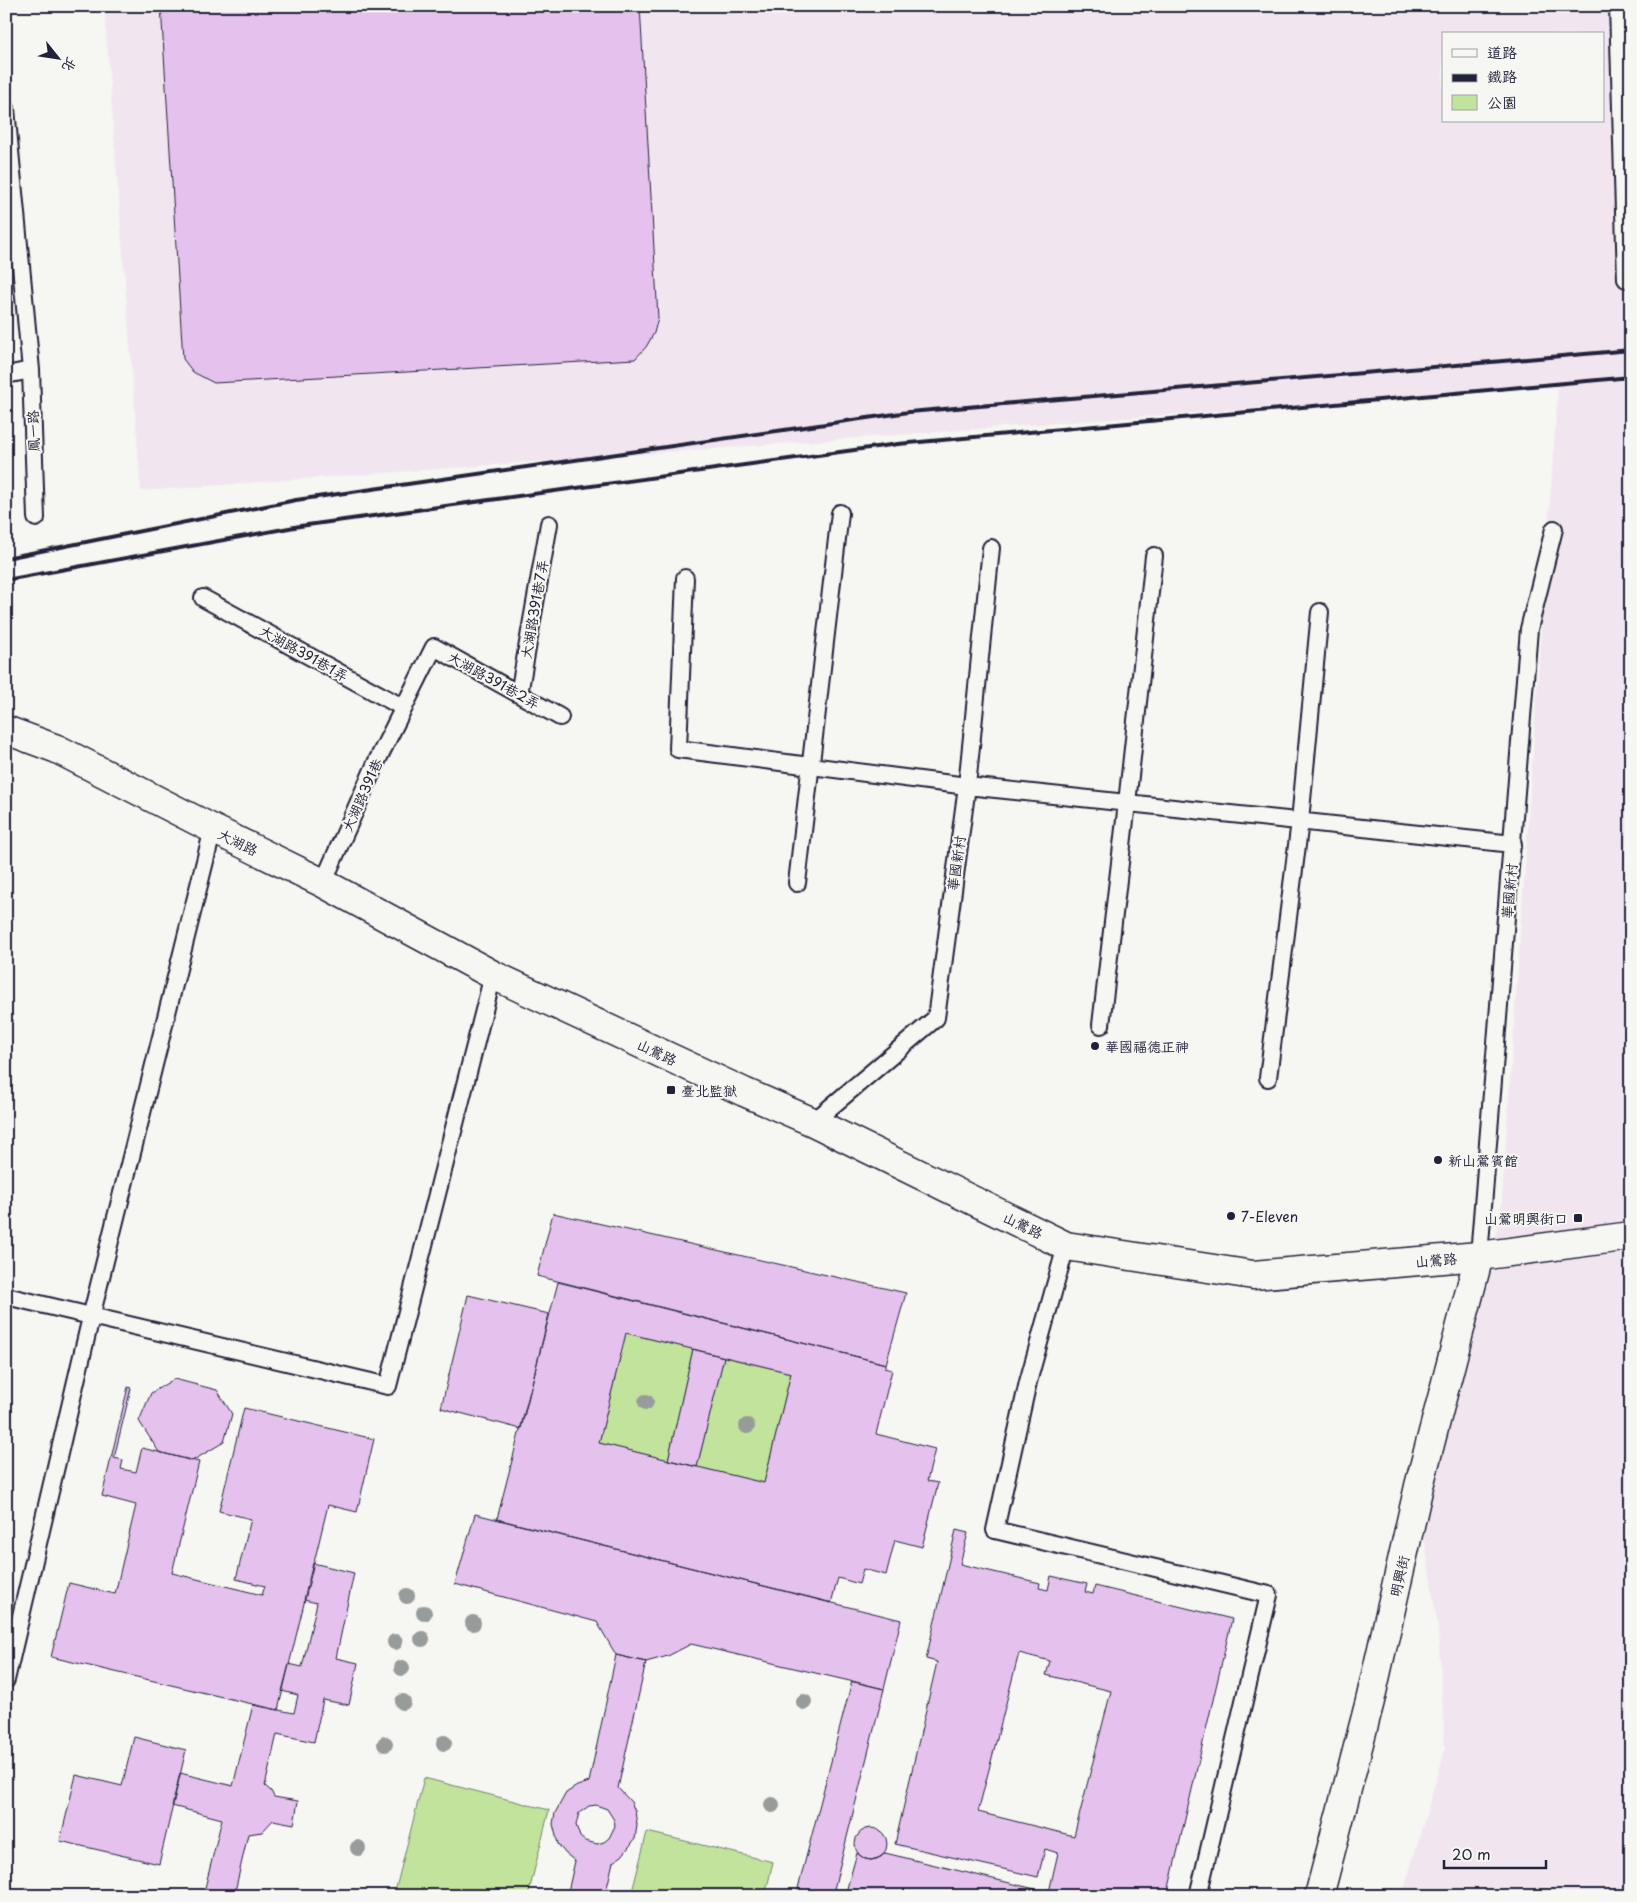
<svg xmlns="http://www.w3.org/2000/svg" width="1637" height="1902" viewBox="0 0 1637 1902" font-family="'Playpen Sans','LXGW WenKai TC',sans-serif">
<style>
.built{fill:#f1e6f0;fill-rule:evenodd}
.green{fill:#c2e39c;stroke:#72826c}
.building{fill:#e4c2ed;stroke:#22223b;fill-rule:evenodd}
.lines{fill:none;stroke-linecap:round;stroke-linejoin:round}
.service-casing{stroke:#22223b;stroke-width:20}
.minor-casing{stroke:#22223b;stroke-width:31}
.tertiary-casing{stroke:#22223b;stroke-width:31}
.service{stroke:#f6f6f2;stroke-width:16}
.minor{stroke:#f6f6f2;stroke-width:28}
.tertiary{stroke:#f6f6f2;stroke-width:28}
.rail{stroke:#22223b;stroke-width:4}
.tree{fill:#979c9b}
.poi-dot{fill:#22223b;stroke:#f6f6f2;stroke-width:2}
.labels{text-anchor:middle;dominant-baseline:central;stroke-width:4;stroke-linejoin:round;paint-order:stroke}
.street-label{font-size:14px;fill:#22223b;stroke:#f6f6f2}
.poi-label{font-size:14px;fill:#22223b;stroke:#f6f6f2;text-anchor:start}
</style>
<rect width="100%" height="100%" fill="#f6f6f2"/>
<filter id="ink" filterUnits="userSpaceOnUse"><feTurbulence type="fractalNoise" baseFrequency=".02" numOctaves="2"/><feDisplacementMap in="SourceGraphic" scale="10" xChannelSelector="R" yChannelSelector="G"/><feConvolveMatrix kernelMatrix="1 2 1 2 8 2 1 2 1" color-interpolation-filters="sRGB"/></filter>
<g filter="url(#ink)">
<path class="built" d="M 104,6 L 1631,6 L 1631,1896 L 1402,1896 L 1445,1750 L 1438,1628 L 1422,1522 L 1501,1213 L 1558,386 L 141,491 ZM 1443,34 L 1603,34 L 1603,121 L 1443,121 Z"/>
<path class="green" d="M 626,1333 L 693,1349 L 668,1460 L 599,1443 Z
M 724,1357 L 791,1373 L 764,1483 L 697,1467 Z
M 424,1778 L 549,1810 L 528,1896 L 394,1896 Z
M 647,1832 L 773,1862 L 765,1896 L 631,1896 Z"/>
<path class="building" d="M 161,6 L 640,6 L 658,318 L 654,333 L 646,347 L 635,359 L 214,383 L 193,372 L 183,359 Z
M 553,1213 L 906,1293 L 886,1364 L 537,1276 Z
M 558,1282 L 886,1364 L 884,1368 L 892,1370 L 876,1434 L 935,1449 L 927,1481 L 938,1483 L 922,1547 L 895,1540 L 886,1575 L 863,1569 L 859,1584 L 838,1578 L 831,1603 L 497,1519 ZM 626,1333 L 791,1373 L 764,1483 L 599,1443 Z
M 468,1295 L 549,1314 L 521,1429 L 441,1408 Z
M 693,1349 L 724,1357 L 697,1467 L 668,1460 Z
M 174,1379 L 217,1390 L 232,1414 L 224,1442 L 192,1461 L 159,1452 L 139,1421 L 151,1393 Z
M 128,1387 L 131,1388 L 114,1458 L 123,1460 L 121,1469 L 136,1472 L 142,1448 L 199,1462 L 172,1573 L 262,1595 L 265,1586 L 236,1579 L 251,1519 L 219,1511 L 244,1408 L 374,1439 L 357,1512 L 328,1505 L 278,1710 L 51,1657 L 69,1583 L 115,1594 L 136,1505 L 102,1496 Z
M 475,1514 L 901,1620 L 884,1689 L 691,1644 L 668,1656 L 646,1662 L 616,1655 L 597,1622 L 455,1584 Z
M 956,1530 L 968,1533 L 960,1564 L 1040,1583 L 1039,1588 L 1048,1590 L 1051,1576 L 1087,1584 L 1085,1592 L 1093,1594 L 1095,1586 L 1232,1619 L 1167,1896 L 1064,1896 L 1049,1892 L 1058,1853 L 1045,1849 L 1038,1877 L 895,1844 L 937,1662 L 926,1659 ZM 1019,1653 L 1050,1661 L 1046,1675 L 1111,1691 L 1074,1836 L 978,1812 Z
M 313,1563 L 354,1573 L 336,1658 L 358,1663 L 349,1705 L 323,1700 L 314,1742 L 277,1734 L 265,1786 L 271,1791 L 274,1797 L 298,1801 L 294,1824 L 273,1820 L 262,1832 L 248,1834 L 234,1896 L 203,1896 L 222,1819 L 172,1806 L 180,1773 L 233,1786 L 253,1705 L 294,1713 L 298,1695 L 282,1691 L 289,1664 L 302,1667 L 317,1603 L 304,1600 Z
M 616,1655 L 646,1662 L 618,1788 L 631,1802 L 635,1811 L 637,1825 L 635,1839 L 622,1856 L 613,1862 L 605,1896 L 567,1896 L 575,1861 L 565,1853 L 558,1844 L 553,1824 L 555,1813 L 566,1793 L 577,1786 L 589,1782 ZM 596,1805 L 607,1809 L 614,1820 L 615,1826 L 609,1838 L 604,1842 L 597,1844 L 585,1841 L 580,1837 L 576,1825 L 579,1813 L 589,1806 Z
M 852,1681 L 884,1689 L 834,1889 L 862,1896 L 796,1896 Z
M 134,1737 L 186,1750 L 159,1864 L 60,1841 L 76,1775 L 122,1786 Z
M855 1844a16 16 0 1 1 32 0a16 16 0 1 1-32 0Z
M 857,1853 L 865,1859 L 871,1860 L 881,1857 L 885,1853 L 1064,1896 L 862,1896 L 846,1892 Z"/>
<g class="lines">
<g class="service-casing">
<path id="service" d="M 1618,6 L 1626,279
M 6,109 L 31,370
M 6,375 L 31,370 L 36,518
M 685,578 L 678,749 L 967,786 L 1513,844
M 203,598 L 404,708
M 519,694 L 549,524
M 323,883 L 376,763 L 434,647 L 560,717
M 797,883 L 840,513
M 1101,1025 L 1127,803 L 1154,556
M 1268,1078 L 1300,821 L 1320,612
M 813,1122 L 936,1018 L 967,786 L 991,548
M 1066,1246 L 1028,1382 L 995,1530 L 1269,1595 L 1198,1896
M 1479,1256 L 1529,629 L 1554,529
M 6,1296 L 388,1386 L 493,975
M 6,1680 L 91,1317 L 213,829"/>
</g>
<g class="minor-casing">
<path id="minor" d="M 1319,1896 L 1370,1701 L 1419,1486 L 1479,1256"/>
</g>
<g class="tertiary-casing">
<path id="tertiary" d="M 6,730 L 57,749 L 213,829 L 323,883 L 493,975 L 744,1092 L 813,1122 L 1066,1246 L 1253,1275 L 1479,1256 L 1631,1236"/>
</g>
<use href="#service" class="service"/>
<use href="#minor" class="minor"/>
<use href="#tertiary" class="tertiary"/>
<path class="rail" d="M 6,558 L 296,500 L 909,412 L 1631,350
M 6,580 L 300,526 L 898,444 L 1631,377"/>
</g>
<g class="tree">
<circle cx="646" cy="1402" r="8"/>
<circle cx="747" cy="1426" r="8"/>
<circle cx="407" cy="1596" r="8"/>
<circle cx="424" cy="1613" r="8"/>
<circle cx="473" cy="1623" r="8"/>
<circle cx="422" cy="1639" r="8"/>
<circle cx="395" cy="1642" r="8"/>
<circle cx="402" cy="1668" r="8"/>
<circle cx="403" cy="1702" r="8"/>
<circle cx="804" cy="1702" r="8"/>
<circle cx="444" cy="1743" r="8"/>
<circle cx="385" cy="1744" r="8"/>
<circle cx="772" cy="1805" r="8"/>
<circle cx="358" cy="1848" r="8"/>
</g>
</g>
<g class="poi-dot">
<circle cx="1095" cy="1046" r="5"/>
<rect x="666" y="1085" width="10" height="10" rx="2.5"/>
<circle cx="1438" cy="1160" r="5"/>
<circle cx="1231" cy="1216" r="5"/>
<rect x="1573" y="1213" width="10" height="10" rx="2.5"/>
</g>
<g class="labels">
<g class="street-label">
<text transform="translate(33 431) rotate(-92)">鳳一路</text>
<text transform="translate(534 609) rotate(-80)">大湖路391巷7弄</text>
<text transform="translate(304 653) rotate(29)">大湖路391巷1弄</text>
<text transform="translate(494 680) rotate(29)">大湖路391巷2弄</text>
<text transform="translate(362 795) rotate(-66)">大湖路391巷</text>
<text transform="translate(238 842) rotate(26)">大湖路</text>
<text transform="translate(956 863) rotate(-82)">華國新村</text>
<text transform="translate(1509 891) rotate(-85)">華國新村</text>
<text transform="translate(657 1052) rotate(25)">山鶯路</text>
<text transform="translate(1023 1225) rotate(26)">山鶯路</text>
<text transform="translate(1436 1260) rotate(-5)">山鶯路</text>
<text transform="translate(1399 1576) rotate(-77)">明興街</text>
</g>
<g class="poi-label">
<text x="1105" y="1046">華國福德正神</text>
<text x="681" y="1090">臺北監獄</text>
<text x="1448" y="1160">新山鶯賓館</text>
<text x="1241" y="1216">7-Eleven</text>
<text x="1568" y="1218" text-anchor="end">山鶯明興街口</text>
</g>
</g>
<rect width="1637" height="1902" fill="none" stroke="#f6f6f2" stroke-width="25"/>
<rect x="12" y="12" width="1612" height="1877" fill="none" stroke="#22223b" stroke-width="2" filter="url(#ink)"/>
<rect x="1442" y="32" width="162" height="90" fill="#f6f6f2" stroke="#a1a1a9"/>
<rect x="1452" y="49" width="25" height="8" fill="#f6f6f2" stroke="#a1a1a9"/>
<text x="1487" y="58" font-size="15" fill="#22223b">道路</text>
<rect x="1452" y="74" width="25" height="8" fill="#22223b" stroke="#a1a1a9"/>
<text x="1487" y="82" font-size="15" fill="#22223b">鐵路</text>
<rect x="1452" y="95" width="25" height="15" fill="#c2e39c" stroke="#a1a1a9"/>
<text x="1487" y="108" font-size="15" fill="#22223b">公園</text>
<g transform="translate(58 58) rotate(120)" stroke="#f6f6f2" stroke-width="4" paint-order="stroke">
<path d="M0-4L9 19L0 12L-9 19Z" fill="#22223b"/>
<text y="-8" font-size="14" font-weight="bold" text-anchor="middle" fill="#22223b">北</text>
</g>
<path d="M1444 1860v8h102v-8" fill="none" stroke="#22223b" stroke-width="2.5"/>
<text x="1452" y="1860" font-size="15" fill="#22223b" stroke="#f6f6f2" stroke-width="4" paint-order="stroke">20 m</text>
</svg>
